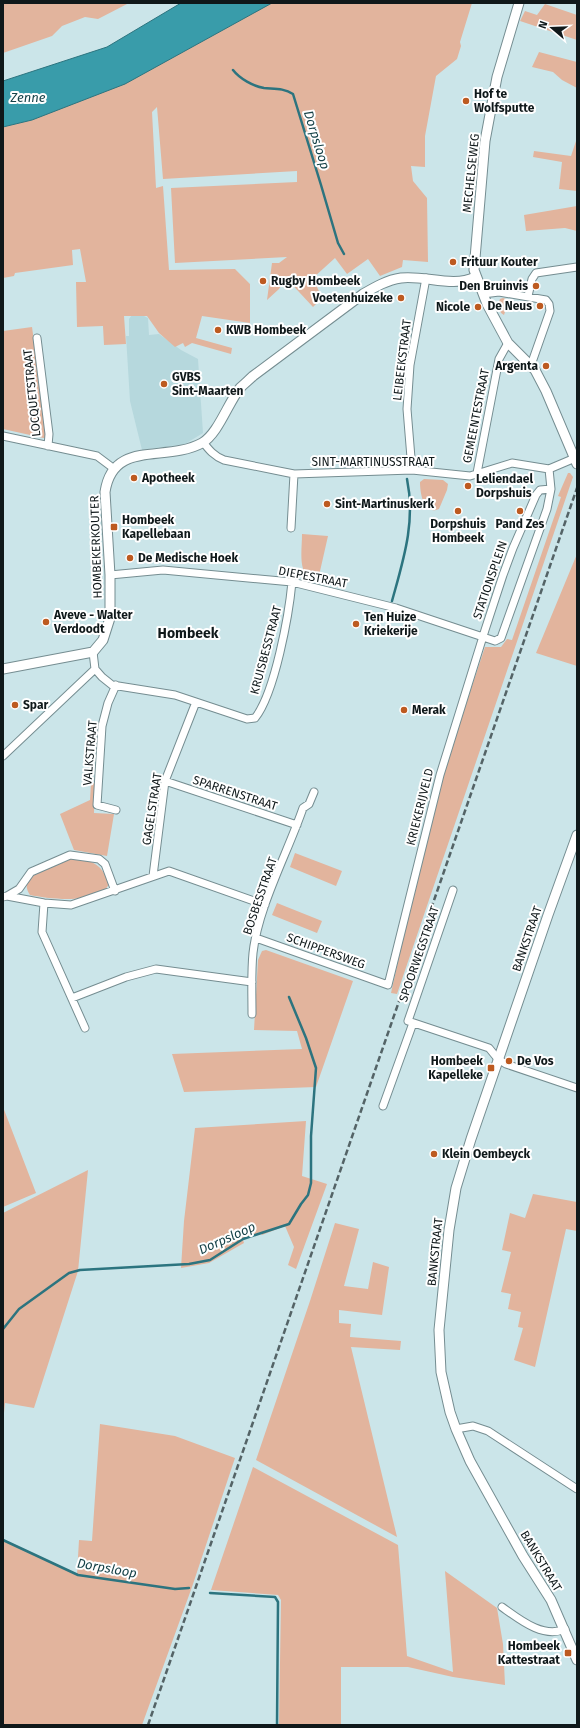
<svg xmlns="http://www.w3.org/2000/svg" width="580" height="1728" viewBox="0 0 580 1728" font-family="'Fira Sans',sans-serif">
<style>
.built{fill:#b6d8dd}
.green{fill:#e2b49d}
.water{fill:#399caa;stroke:#2c747f}
.lines{fill:none;stroke-linecap:round;stroke-linejoin:round}
.stream{stroke:#2c747f;stroke-width:2.5}
.minor-casing{stroke:#758d91;stroke-width:9}
.tertiary-casing{stroke:#758d91;stroke-width:11}
.minor{stroke:#fff;stroke-width:7}
.tertiary{stroke:#fff;stroke-width:9}
.rail{stroke:#546366;stroke-width:2.5;stroke-dasharray:6 3;stroke-linecap:butt}
.poi-dot{fill:#bd5a20;stroke:#fff;stroke-width:1.5}
.labels{text-anchor:middle;dominant-baseline:central;stroke-width:4;stroke-linejoin:round;paint-order:stroke}
.poi-label{font-size:12px;font-weight:bold;fill:#0f181a;stroke:#fff;text-anchor:start}
.street-label{font-size:12px;fill:#0f181a;stroke:#fff}
.water-label{font-size:13px;font-style:italic;fill:#164248;stroke:#fff}
.quarter-label{font-size:14px;font-weight:bold;fill:#0f181a;stroke:#fff}
</style>
<rect width="100%" height="100%" fill="#cbe5e9"/>
<path class="built" d="M 132,315 L 142,315 L 148,318 L 149,335 L 159,334 L 181,350 L 198,359 L 203,433 L 185,444 L 142,450 L 130,401 L 126,336 L 129,336 L 129,319 Z"/>
<path class="green" d="M 3,3 L 129,3 L 98,19 L 85,17 L 62,26 L 52,36 L 3,53 Z
M 272,3 L 472,3 L 460,42 L 461,46 L 457,59 L 436,76 L 425,136 L 425,167 L 411,166 L 413,181 L 427,198 L 428,262 L 403,260 L 402,267 L 380,276 L 368,259 L 347,274 L 335,258 L 313,278 L 322,298 L 313,307 L 286,278 L 279,289 L 267,300 L 272,263 L 279,263 L 287,257 L 175,263 L 171,188 L 297,182 L 297,171 L 163,179 L 157,107 L 152,112 L 156,188 L 163,186 L 169,270 L 235,269 L 250,284 L 250,323 L 202,316 L 196,338 L 232,348 L 231,354 L 192,343 L 185,347 L 183,343 L 175,347 L 159,333 L 147,316 L 124,316 L 126,344 L 104,345 L 103,326 L 77,327 L 76,282 L 86,282 L 80,249 L 72,250 L 73,265 L 15,273 L 14,276 L 3,278 L 3,127 L 32,120 Z
M 545,4 L 577,15 L 577,40 L 520,21 L 525,11 L 537,15 Z
M 539,52 L 577,62 L 577,88 L 562,80 L 553,72 L 532,67 Z
M 577,138 L 577,191 L 559,189 L 562,162 L 533,157 L 534,151 L 571,156 Z
M 577,206 L 577,231 L 565,228 L 526,231 L 524,215 Z
M 503,298 L 509,300 L 504,315 C 498,312 497,305 500,299 Z
M 32,327 L 48,439 L 3,429 L 3,331 Z
M 568,473 L 570,473 L 573,477 L 397,994 L 391,993 L 426,837 L 448,758 L 485,647 L 501,647 L 507,639 L 512,640 L 561,497 L 558,496 Z
M 424,479 L 443,480 L 448,484 L 447,490 L 439,509 C 423,516 420,492 420,482 Z
M 302,534 L 328,536 L 318,580 L 306,576 C 299,563 302,549 302,534 Z
M 577,554 L 577,666 L 536,653 Z
M 91,783 L 95,783 L 94,813 L 114,814 L 107,856 L 74,850 L 60,814 L 90,800 Z
M 295,853 L 342,871 L 336,886 L 290,867 Z
M 69,858 C 90,859 102,863 109,884 C 99,905 49,899 30,895 C 15,874 55,864 69,858 Z
M 277,903 L 322,921 L 317,933 L 272,915 Z
M 266,950 L 353,981 L 316,1087 L 184,1092 L 172,1054 L 302,1049 L 297,1031 L 254,1030 L 258,960 L 262,951 Z
M 3,1107 L 36,1193 L 3,1207 Z
M 306,1121 L 302,1176 L 327,1184 L 296,1269 L 288,1265 L 294,1247 L 285,1226 L 262,1235 L 260,1232 L 243,1240 L 244,1243 L 209,1263 L 181,1268 L 184,1221 L 195,1128 Z
M 88,1170 L 78,1271 L 34,1408 L 5,1403 L 3,1423 L 3,1213 Z
M 533,1194 L 577,1202 L 577,1231 L 566,1229 L 535,1367 L 514,1360 L 523,1328 L 518,1327 L 521,1312 L 508,1309 L 511,1294 L 501,1292 L 511,1252 L 502,1250 L 510,1213 L 525,1218 Z
M 335,1223 L 359,1229 L 344,1286 L 368,1289 L 373,1262 L 389,1267 L 382,1315 L 339,1310 L 339,1323 L 351,1324 L 350,1337 L 401,1341 L 400,1350 L 351,1347 L 397,1537 L 256,1460 L 310,1301 Z
M 100,1424 L 175,1436 L 235,1458 L 192,1587 L 142,1725 L 3,1725 L 3,1539 L 77,1574 L 79,1540 L 92,1541 Z
M 253,1467 L 398,1545 L 407,1656 L 453,1672 L 445,1571 L 497,1608 L 503,1644 L 505,1685 L 453,1677 L 408,1667 L 341,1667 L 341,1725 L 279,1725 L 281,1600 L 278,1595 L 211,1590 Z"/>
<path class="water" d="M 181,3 L 272,3 L 125,84 L 32,120 L 3,127 L 3,81 L 107,47 Z"/>
<g class="lines">
<path class="stream" d="M 233,70 C 240,79 253,86 264,88 C 274,89 284,88 293,94 L 321,185 L 338,243 L 344,254
M 392,601 C 403,561 416,522 407,479
M 3,1329 L 19,1309 L 69,1273 L 80,1270 L 189,1264 L 210,1260 L 243,1239 L 289,1224 L 301,1204 L 308,1195 L 311,1183 L 311,1136 L 316,1068 L 306,1038 L 289,997
M 3,1540 L 78,1575 L 175,1589 L 189,1588
M 210,1593 L 275,1597 L 278,1602 L 277,1725"/>
<g class="minor-casing">
<path id="minor" d="M 483,294 L 499,292 L 546,300 L 549,304 L 550,311 L 531,365
M 528,296 L 532,279 L 536,273 L 577,267
M 37,338 L 49,434 L 48,446
M 3,436 L 97,456 L 113,468
M 203,442 C 209,450 214,456 224,460 L 294,474 L 412,470 L 470,476 L 512,463 L 549,469
M 549,469 L 575,458
M 412,470 L 407,409 L 410,365 L 426,278
M 477,473 L 499,359 L 508,343
M 291,528 L 294,474
M 110,575 L 163,570 L 292,582 L 396,608 L 495,641 L 501,638 L 547,509 L 551,489 L 549,469
M 93,652 L 95,669
M 95,669 L 102,677 L 112,685 L 175,695 L 247,719 L 255,718 C 275,693 289,614 292,582
M 3,756 L 95,669
M 165,781 L 297,825
M 116,810 L 97,805 L 102,726 L 108,703 L 116,685
M 153,876 L 165,781 L 196,702
M 453,890 L 408,1021 L 489,1048 L 498,1059 L 506,1064 L 577,1088
M 7,896 L 19,889 L 31,872 L 70,855 L 99,859 L 105,864 L 115,891
M 3,897 L 7,896 L 44,903 L 71,905 L 169,871 L 265,905
M 44,903 L 42,932 L 85,1028
M 256,938 L 388,985 L 440,775 L 485,630 L 503,575 L 513,548 L 536,495 L 540,490 L 551,489
M 72,998 L 126,977 L 156,969 L 252,982
M 252,1014 C 252,994 251,973 253,953 C 258,907 288,852 303,808 L 309,804 L 314,792
M 383,1106 L 413,1023
M 456,1429 L 473,1426 L 488,1431 L 577,1489
M 502,1607 C 519,1619 543,1639 565,1629"/>
</g>
<g class="tertiary-casing">
<path id="tertiary" d="M 519,3 L 497,77 L 485,141 L 474,270 L 487,304 L 508,343 L 535,370 L 546,391 L 577,464
M 3,669 L 93,652 L 103,640 L 110,618 L 110,575 L 105,492 C 113,439 165,463 202,443 C 218,434 228,403 240,388 C 244,384 249,380 253,376 L 363,294 C 375,287 387,280 401,278 C 425,275 453,288 475,277
M 577,835 L 548,915 L 471,1139 L 456,1188 L 449,1230 L 439,1330 L 441,1372 L 450,1412 L 456,1429 L 470,1461 L 523,1556 L 551,1600 L 577,1660"/>
</g>
<use href="#minor" class="minor"/>
<use href="#tertiary" class="tertiary"/>
<path class="rail" d="M 148,1725 L 577,488"/>
</g>
<g class="poi-dot">
<circle cx="466" cy="101" r="4"/>
<circle cx="453" cy="262" r="4"/>
<circle cx="263" cy="281" r="4"/>
<circle cx="536" cy="286" r="4"/>
<circle cx="401" cy="298" r="4"/>
<circle cx="540" cy="306" r="4"/>
<circle cx="478" cy="307" r="4"/>
<circle cx="218" cy="330" r="4"/>
<circle cx="546" cy="366" r="4"/>
<circle cx="164" cy="384" r="4"/>
<circle cx="134" cy="478" r="4"/>
<circle cx="468" cy="486" r="4"/>
<circle cx="327" cy="504" r="4"/>
<circle cx="458" cy="511" r="4"/>
<circle cx="520" cy="511" r="4"/>
<rect x="110" y="523" width="8" height="8" rx="2"/>
<circle cx="130" cy="558" r="4"/>
<circle cx="46" cy="622" r="4"/>
<circle cx="356" cy="624" r="4"/>
<circle cx="15" cy="705" r="4"/>
<circle cx="404" cy="710" r="4"/>
<circle cx="509" cy="1061" r="4"/>
<rect x="487" y="1064" width="8" height="8" rx="2"/>
<circle cx="434" cy="1154" r="4"/>
<rect x="564" y="1649" width="8" height="8" rx="2"/>
</g>
<g class="labels">
<g class="poi-label">
<text x="474" y="94">Hof te<tspan x="474" dy="14">Wolfsputte</tspan></text>
<text x="461" y="262">Frituur Kouter</text>
<text x="271" y="281">Rugby Hombeek</text>
<text x="528" y="286" text-anchor="end">Den Bruinvis</text>
<text x="393" y="298" text-anchor="end">Voetenhuizeke</text>
<text x="532" y="306" text-anchor="end">De Neus</text>
<text x="470" y="307" text-anchor="end">Nicole</text>
<text x="226" y="330">KWB Hombeek</text>
<text x="538" y="366" text-anchor="end">Argenta</text>
<text x="172" y="377">GVBS<tspan x="172" dy="14">Sint-Maarten</tspan></text>
<text x="142" y="478">Apotheek</text>
<text x="476" y="479">Leliendael<tspan x="476" dy="14">Dorpshuis</tspan></text>
<text x="335" y="504">Sint-Martinuskerk</text>
<text x="122" y="520">Hombeek<tspan x="122" dy="14">Kapellebaan</tspan></text>
<text x="458" y="524" text-anchor="middle">Dorpshuis<tspan x="458" dy="14">Hombeek</tspan></text>
<text x="520" y="524" text-anchor="middle">Pand Zes</text>
<text x="138" y="558">De Medische Hoek</text>
<text x="54" y="615">Aveve - Walter<tspan x="54" dy="14">Verdoodt</tspan></text>
<text x="364" y="617">Ten Huize<tspan x="364" dy="14">Kriekerije</tspan></text>
<text x="23" y="705">Spar</text>
<text x="412" y="710">Merak</text>
<text x="483" y="1061" text-anchor="end">Hombeek<tspan x="483" dy="14">Kapelleke</tspan></text>
<text x="517" y="1061">De Vos</text>
<text x="442" y="1154">Klein Oembeyck</text>
<text x="560" y="1646" text-anchor="end">Hombeek<tspan x="560" dy="14">Kattestraat</tspan></text>
</g>
<g class="street-label">
<text transform="translate(471 173) rotate(-84)">MECHELSEWEG</text>
<text transform="translate(402 360) rotate(-83)">LEIBEEKSTRAAT</text>
<text transform="translate(32 393) rotate(-96)">LOCQUETSTRAAT</text>
<text transform="translate(476 416) rotate(-79)">GEMEENTESTRAAT</text>
<text x="373" y="462">SINT-MARTINUSSTRAAT</text>
<text transform="translate(96 547) rotate(-92)">HOMBEKERKOUTER</text>
<text transform="translate(313 577) rotate(11)">DIEPESTRAAT</text>
<text transform="translate(490 580) rotate(-71)">STATIONSPLEIN</text>
<text transform="translate(266 650) rotate(-75)">KRUISBESSTRAAT</text>
<text transform="translate(90 753) rotate(-85)">VALKSTRAAT</text>
<text transform="translate(235 793) rotate(18)">SPARRENSTRAAT</text>
<text transform="translate(420 807) rotate(-76)">KRIEKERIJVELD</text>
<text transform="translate(152 809) rotate(-81)">GAGELSTRAAT</text>
<text transform="translate(260 896) rotate(-71)">BOSBESSTRAAT</text>
<text transform="translate(527 939) rotate(-71)">BANKSTRAAT</text>
<text transform="translate(326 951) rotate(20)">SCHIPPERSWEG</text>
<text transform="translate(419 954) rotate(-71)">SPOORWEGSTRAAT</text>
<text transform="translate(435 1252) rotate(-84)">BANKSTRAAT</text>
<text transform="translate(541 1561) rotate(59)">BANKSTRAAT</text>
</g>
<g class="water-label">
<text x="28" y="97">Zenne</text>
<text transform="translate(317 140) rotate(73)">Dorpsloop</text>
<text transform="translate(227 1238) rotate(-24)">Dorpsloop</text>
<text transform="translate(107 1568) rotate(10)">Dorpsloop</text>
</g>
<g class="quarter-label">
<text x="188" y="633">Hombeek</text>
</g>
</g>
<rect width="580" height="1728" fill="none" stroke="#0f181a" stroke-width="8"/>
<g transform="translate(552 28) rotate(289)" stroke="#ffffff" stroke-width="3" paint-order="stroke">
<path d="M0-3L7 15L0 10L-7 15Z" fill="#0f181a"/>
<text y="-6" font-size="11" font-weight="bold" text-anchor="middle" fill="#0f181a">N</text>
</g>
</svg>
